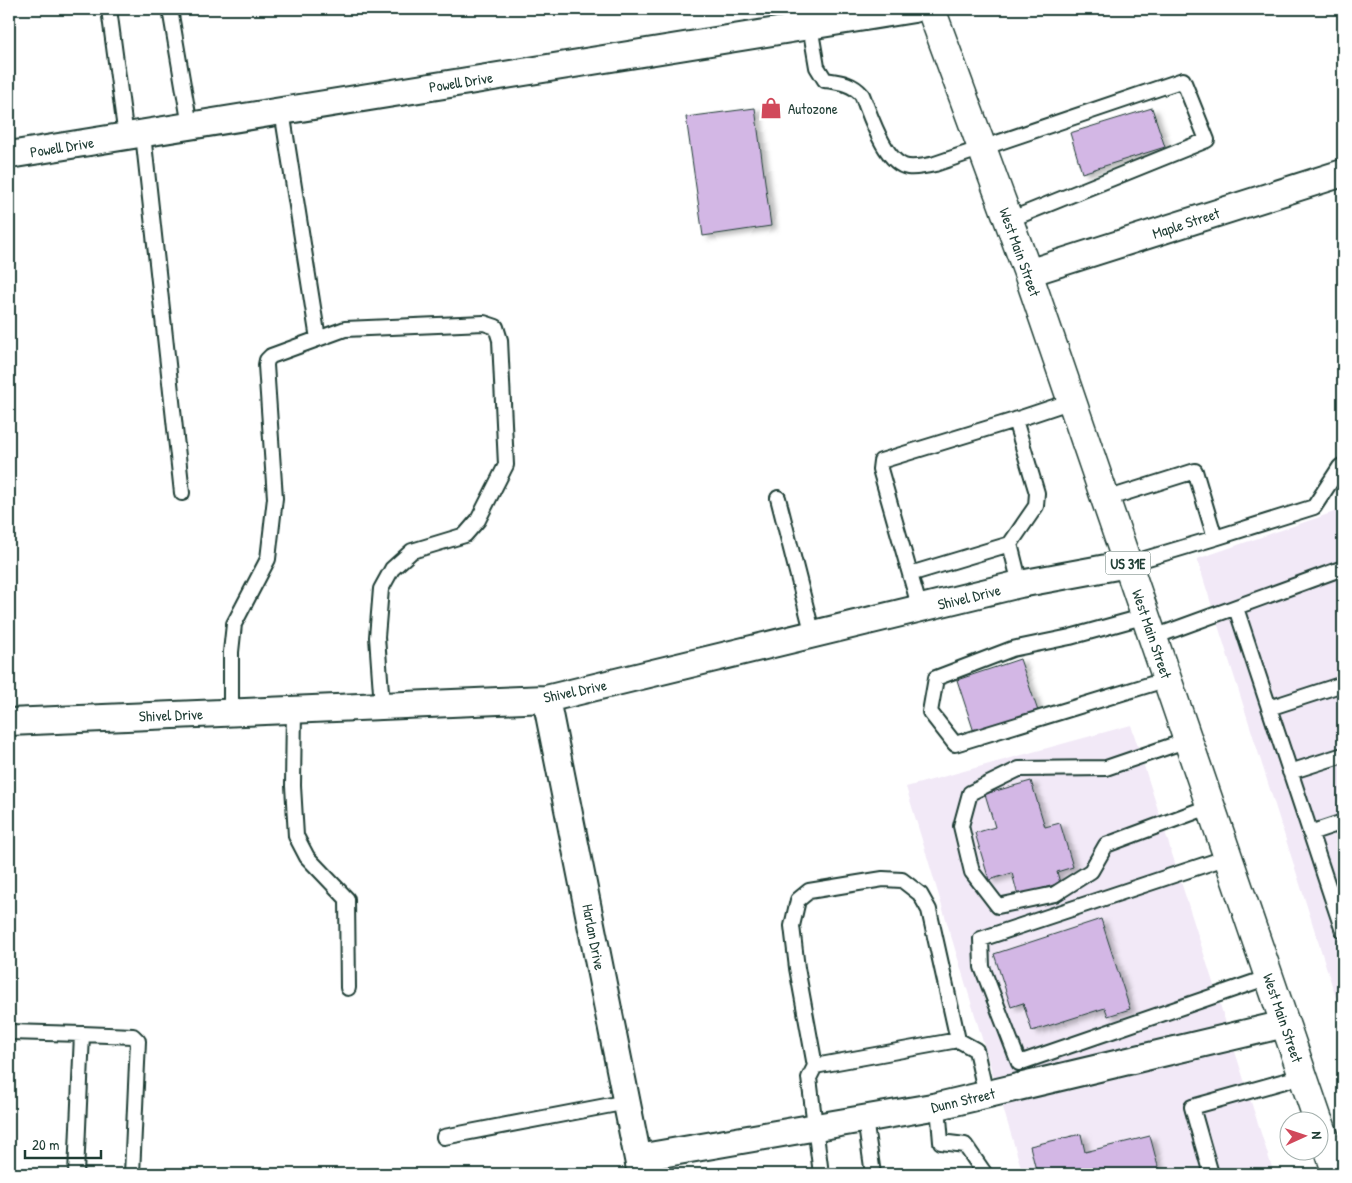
<svg xmlns="http://www.w3.org/2000/svg" width="1352" height="1183" viewBox="0 0 1352 1183" font-family="'Patrick Hand',sans-serif">
<style>
.built{fill:#f2e9f7}
.building{fill:#d3b7e5;stroke:#1f3d34;filter:url(#shadow)}
.lines{fill:none;stroke-linecap:round;stroke-linejoin:round}
.service-casing{stroke:#1f3d34;stroke-width:18}
.minor-casing{stroke:#1f3d34;stroke-width:30}
.primary-casing{stroke:#1f3d34;stroke-width:31}
.service{stroke:#fff;stroke-width:14}
.minor{stroke:#fff;stroke-width:26}
.primary{stroke:#fff;stroke-width:28}
.labels{text-anchor:middle;dominant-baseline:central;stroke-width:4.5;stroke-linejoin:round;paint-order:stroke}
.shield{fill:#fff;stroke:#627771;stroke-width:1}
.shield-label{font-size:14px;font-weight:bold;fill:#1f3d34}
.street-label{font-size:15px;fill:#1f3d34;stroke:#fff}
.poi-label{font-size:15px;fill:#1f3d34;stroke:#fff;text-anchor:start}
</style>
<defs>
<filter id="shadow"><feDropShadow dx="5.5" dy="3" stdDeviation="2.5" flood-color="#0004"/></filter>
</defs>
<rect width="100%" height="100%" fill="#fff"/>
<filter id="ink" filterUnits="userSpaceOnUse"><feTurbulence type="fractalNoise" baseFrequency=".02" numOctaves="2"/><feDisplacementMap in="SourceGraphic" scale="10" xChannelSelector="R" yChannelSelector="G"/><feConvolveMatrix kernelMatrix="1 2 1 2 8 2 1 2 1" color-interpolation-filters="sRGB"/></filter>
<g filter="url(#ink)">
<path class="built" d="M 1343,509 L 1343,1020 L 1197,559 Z
M 1131,725 L 1274,1174 L 1023,1174 L 906,787 Z"/>
<path class="building" d="M 755,108 L 771,226 L 703,236 L 686,117 Z
M 1152,108 L 1165,147 L 1082,173 L 1070,133 Z
M 1020,659 L 1038,711 L 974,732 L 957,680 Z
M 1031,781 L 1045,827 L 1060,823 L 1073,867 L 1057,872 L 1060,883 L 1018,896 L 1012,873 L 989,880 L 975,833 L 995,827 L 985,794 Z
M 1101,919 L 1130,1009 L 1108,1016 L 1105,1008 L 1032,1031 L 1023,1003 L 1011,1007 L 994,954 Z
M 1081,1134 L 1085,1152 L 1150,1136 L 1160,1174 L 1037,1174 L 1030,1146 Z"/>
<g class="lines">
<g class="service-casing">
<path id="service" d="M 109,9 L 126,137
M 170,9 L 190,126
M 810,26 L 817,67 L 825,80 C 839,82 852,83 862,95 C 870,114 885,164 908,167 C 917,168 926,166 935,164 L 1183,80 L 1207,140 L 1009,220
M 282,111 L 318,339
M 143,134 L 182,493
M 1015,420 L 1037,493 L 1036,506 L 1010,544 L 1020,584
M 778,498 L 813,635
M 1106,499 L 1195,471 L 1215,538 L 1128,564
M 1215,538 L 1314,507 L 1340,467 L 1343,465
M 910,574 L 1010,544
M 1236,608 L 1343,931
M 920,609 L 880,469 L 881,461 L 1015,420 L 1072,401
M 1146,616 L 1070,637 L 1012,649 L 936,678 L 930,712 L 955,744 L 1168,679
M 1154,637 L 1343,568
M 1269,708 L 1343,684
M 294,710 L 293,786 L 296,836 L 307,857 L 347,899 L 348,988
M 231,712 L 231,652 L 234,624 L 268,559 L 275,498 L 266,365 L 267,360 L 271,356 L 345,329 L 484,323 L 496,327 L 500,340 L 506,465 L 478,520 L 465,535 L 412,551 L 392,569 L 381,589 L 377,637 L 382,706
M 1188,740 L 1106,768 L 1019,769 L 970,793 L 961,826 L 972,872 L 998,906 L 1055,894 L 1091,871 L 1106,845 L 1211,806
M 1290,772 L 1343,755
M 1310,833 L 1343,822
M 1228,857 L 981,939 L 982,967 L 1019,1063 L 1269,977
M 1331,895 L 1343,890
M 9,1032 L 82,1034 L 76,1174
M 82,1034 L 133,1036 L 138,1041 L 132,1174
M 815,1066 L 797,968 L 792,926 L 798,900 L 809,891 L 883,879 L 902,880 L 920,894 L 929,910 L 958,1040
M 938,1106 L 941,1142 L 965,1145 L 985,1174
M 865,1119 L 873,1174
M 444,1137 L 627,1102
M 821,1174 L 809,1078 L 815,1066 L 958,1040 L 976,1050 L 986,1095
M 1211,1174 L 1192,1107 L 1303,1076"/>
</g>
<g class="minor-casing">
<path id="minor" d="M 9,155 L 914,9
M 1028,273 L 1343,173
M 546,699 L 641,1174
M 9,722 L 546,699 L 1020,584 L 1128,564
M 638,1158 L 938,1106 L 1285,1024"/>
</g>
<g class="primary-casing">
<path id="primary" d="M 931,9 L 1028,273 L 1318,1120
M 1320,1124 L 1337,1174"/>
</g>
<use href="#service" class="service"/>
<use href="#minor" class="minor"/>
<use href="#primary" class="primary"/>
</g>
</g>
<defs>
<g id="shop-bare" transform="scale(1.725)"><path d="M-5-2.5h2.3a2.7 3.5 0 0 1 5.4 0H5L5.5 6h-11ZM-1.5-2.5h3a1.5 2.3 0 0 0-3 0Z" fill="#d1495b" stroke="#fff" stroke-width="2.5" paint-order="stroke"/></g>
</defs>
<g fill-rule="evenodd">
<use href="#shop-bare" x="771" y="108"/>
</g>
<g class="labels">
<rect class="shield" x="1105.5" y="551.5" width="45" height="23" rx="4"/>
<g class="shield-label">
<text x="1128" y="563">US 31E</text>
</g>
<g class="street-label">
<text transform="translate(461 82) rotate(-9)">Powell Drive</text>
<text transform="translate(62 147) rotate(-9)">Powell Drive</text>
<text transform="translate(1186 223) rotate(-18)">Maple Street</text>
<text transform="translate(1020 252) rotate(70)">West Main Street</text>
<text transform="translate(969 597) rotate(-14)">Shivel Drive</text>
<text transform="translate(1152 634) rotate(71)">West Main Street</text>
<text transform="translate(575 691) rotate(-12)">Shivel Drive</text>
<text transform="translate(171 715) rotate(-2)">Shivel Drive</text>
<text transform="translate(594 937) rotate(79)">Harlan Drive</text>
<text transform="translate(1283 1018) rotate(71)">West Main Street</text>
<text transform="translate(963 1100) rotate(-13)">Dunn Street</text>
</g>
<g class="poi-label">
<text x="788" y="108">Autozone</text>
</g>
</g>
<rect width="1352" height="1183" fill="none" stroke="#fff" stroke-width="30"/>
<rect x="15" y="15" width="1322" height="1153" fill="none" stroke="#1f3d34" stroke-width="2" filter="url(#ink)"/>
<g transform="translate(1304 1136) rotate(87)"><circle r="24" fill="#ffffff" stroke="#a5b1ae"/>
<path d="M0-4L9 19L0 12L-9 19Z" fill="#d1495b"/>
<text y="-8" font-size="14" font-weight="bold" text-anchor="middle" fill="#1f3d34">N</text>
</g>
<path d="M25 1150v8h76v-8" fill="none" stroke="#1f3d34" stroke-width="2.5"/>
<text x="32" y="1150" font-size="15" fill="#1f3d34" stroke="#ffffff" stroke-width="4" paint-order="stroke">20 m</text>
</svg>
